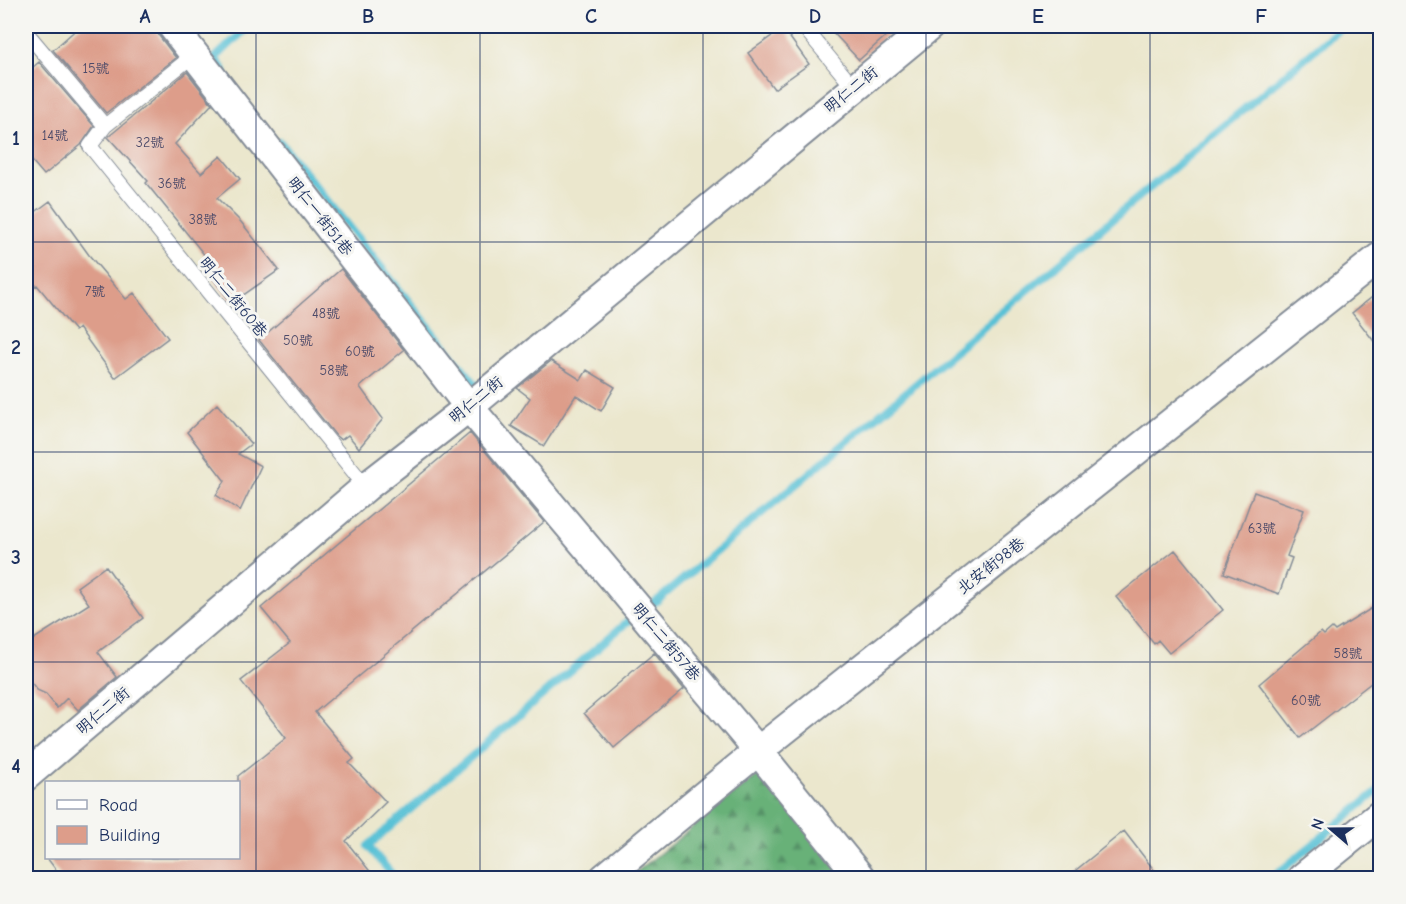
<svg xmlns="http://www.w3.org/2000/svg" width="1406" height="904" viewBox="0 0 1406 904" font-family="'Comic Neue','LXGW WenKai TC',sans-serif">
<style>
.forest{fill:url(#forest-firs);stroke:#42706b;stroke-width:1.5}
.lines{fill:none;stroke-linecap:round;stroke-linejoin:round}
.stream{stroke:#59c1d6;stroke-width:8}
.building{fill:#dd9d8a}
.service-casing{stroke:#838b96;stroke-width:16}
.minor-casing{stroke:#838b96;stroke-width:32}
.service{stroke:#fff;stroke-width:14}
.minor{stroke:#fff;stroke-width:28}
.grid{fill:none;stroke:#1b2f5e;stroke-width:1.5;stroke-opacity:0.55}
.labels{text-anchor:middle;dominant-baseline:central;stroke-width:6;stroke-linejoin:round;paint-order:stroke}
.number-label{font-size:14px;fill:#4c4a69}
.street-label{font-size:16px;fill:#1b2f5e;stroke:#f6f6f2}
.neatline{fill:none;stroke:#1b2f5e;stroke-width:2}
.grid-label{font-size:20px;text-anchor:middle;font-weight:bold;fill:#1b2f5e}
</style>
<defs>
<pattern id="forest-firs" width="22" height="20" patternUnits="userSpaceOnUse" patternTransform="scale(1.5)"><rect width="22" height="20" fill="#68b178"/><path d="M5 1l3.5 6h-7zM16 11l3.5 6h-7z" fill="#559066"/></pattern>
</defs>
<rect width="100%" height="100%" fill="#f6f6f2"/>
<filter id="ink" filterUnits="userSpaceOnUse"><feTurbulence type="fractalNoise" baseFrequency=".0167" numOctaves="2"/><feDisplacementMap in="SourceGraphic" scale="12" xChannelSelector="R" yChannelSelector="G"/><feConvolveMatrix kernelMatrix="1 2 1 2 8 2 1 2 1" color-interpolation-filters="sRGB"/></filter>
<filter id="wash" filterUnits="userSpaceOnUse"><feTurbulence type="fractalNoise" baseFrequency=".008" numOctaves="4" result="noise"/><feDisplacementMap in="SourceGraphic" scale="24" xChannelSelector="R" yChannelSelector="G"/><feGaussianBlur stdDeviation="1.35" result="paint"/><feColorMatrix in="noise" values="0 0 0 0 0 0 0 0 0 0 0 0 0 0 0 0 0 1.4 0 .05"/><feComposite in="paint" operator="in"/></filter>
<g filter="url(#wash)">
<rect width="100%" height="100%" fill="#ebe7cd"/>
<path class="forest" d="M 767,768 L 854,878 L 629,878 Z"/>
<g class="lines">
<path class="stream" d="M 224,71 L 215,58 L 249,26
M 280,142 L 481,391
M 395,878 L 368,846 L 634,616 L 658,600 L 1343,26
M 1272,878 L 1380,789"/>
</g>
<g id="blocks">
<path class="building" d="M 80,26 L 156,26 L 159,36 L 176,58 L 106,113 L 53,50 Z
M 827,26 L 897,26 L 859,60 Z
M 783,28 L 809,64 L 774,89 L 748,53 Z
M 39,62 L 94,126 L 81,145 L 44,175 L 26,154 L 26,73 Z
M 187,72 L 212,104 L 175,144 L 201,173 L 221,156 L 240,179 L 217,198 L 241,222 L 279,270 L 232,303 L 205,268 L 211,263 L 146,183 L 148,181 L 108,137 Z
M 50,201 L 89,255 L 126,299 L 134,293 L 168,338 L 115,378 L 79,328 L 75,331 L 37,285 L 26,292 L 26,219 Z
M 341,269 L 404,350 L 360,387 L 383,419 L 359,448 L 348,435 L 341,440 L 336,436 L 259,340 Z
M 1380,291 L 1380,349 L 1352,313 Z
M 551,361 L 581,380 L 587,370 L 615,387 L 601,411 L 576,395 L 544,446 L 511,426 L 530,398 L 517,388 Z
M 217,404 L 251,444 L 238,454 L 261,466 L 240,511 L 216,495 L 225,481 L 187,432 Z
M 470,433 L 544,522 L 315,712 L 354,759 L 349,763 L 386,802 L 346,841 L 376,879 L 63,879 L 47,858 L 238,858 L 238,776 L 286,738 L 241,681 L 290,643 L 261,608 Z
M 1254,492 L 1304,510 L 1287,556 L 1292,558 L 1279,594 L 1224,573 Z
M 1175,550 L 1223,610 L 1169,653 L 1158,640 L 1154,644 L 1116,597 Z
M 106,566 L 143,618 L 98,652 L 117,677 L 78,710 L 67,698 L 57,708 L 46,694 L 37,690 L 26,676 L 26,644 L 89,604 L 77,587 Z
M 1380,603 L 1380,676 L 1300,738 L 1259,684 L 1321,632 L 1324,635 L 1332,628 L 1335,631 Z
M 654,653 L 684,689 L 614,748 L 584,713 Z
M 1124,831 L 1161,879 L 1065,879 Z"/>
</g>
</g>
<g filter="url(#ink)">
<use href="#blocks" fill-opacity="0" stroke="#838b96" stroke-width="1.5"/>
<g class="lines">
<g class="service-casing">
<path id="service" d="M 803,26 L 854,88
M 26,32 L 105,126
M 195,54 L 105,126 L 90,146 L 366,487"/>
</g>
<g class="minor-casing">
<path id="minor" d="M 172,26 L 469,407 L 758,751 L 861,878
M 26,776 L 366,487 L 469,407 L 930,26
M 604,878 L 758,751 L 1380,257
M 1302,878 L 1380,815"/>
</g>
<use href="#service" class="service"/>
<use href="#minor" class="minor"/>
</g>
</g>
<path class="grid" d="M 256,26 L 256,878M 480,26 L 480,878M 703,26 L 703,878M 926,26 L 926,878M 1150,26 L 1150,878M 26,242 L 1380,242M 26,452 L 1380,452M 26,662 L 1380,662"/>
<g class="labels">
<g class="number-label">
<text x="96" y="68">15號</text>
<text x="55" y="135">14號</text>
<text x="150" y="142">32號</text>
<text x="172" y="183">36號</text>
<text x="203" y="219">38號</text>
<text x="95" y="291">7號</text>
<text x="326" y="313">48號</text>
<text x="298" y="340">50號</text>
<text x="360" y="351">60號</text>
<text x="334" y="370">58號</text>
<text x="1262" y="528">63號</text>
<text x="1348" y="653">58號</text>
<text x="1306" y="700">60號</text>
</g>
<g class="street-label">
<text transform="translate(851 90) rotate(-39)">明仁二街</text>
<text transform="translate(320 216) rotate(52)">明仁一街51巷</text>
<text transform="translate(233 297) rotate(51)">明仁二街60巷</text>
<text transform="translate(476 400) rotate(-39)">明仁二街</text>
<text transform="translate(991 566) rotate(-38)">北安街98巷</text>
<text transform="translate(666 642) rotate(50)">明仁二街57巷</text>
<text transform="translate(103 711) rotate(-40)">明仁二街</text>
</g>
</g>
<rect width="1406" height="904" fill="none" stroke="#f6f6f2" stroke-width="66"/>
<rect x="45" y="781" width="195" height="78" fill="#f6f6f2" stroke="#9ea6b7" stroke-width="1.5"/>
<rect x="57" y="800" width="30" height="9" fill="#ffffff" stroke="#9ea6b7" stroke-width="1.5"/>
<text x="99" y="811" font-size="18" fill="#1b2f5e">Road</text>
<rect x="57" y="826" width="30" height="18" fill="#dd9d8a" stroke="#9ea6b7" stroke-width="1.5"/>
<text x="99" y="841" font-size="18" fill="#1b2f5e">Building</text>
<g transform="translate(1331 829) rotate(290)" stroke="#f6f6f2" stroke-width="4.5" paint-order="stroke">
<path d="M0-4.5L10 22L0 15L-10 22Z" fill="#1b2f5e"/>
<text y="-9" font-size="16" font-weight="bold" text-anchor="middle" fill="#1b2f5e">N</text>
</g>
<rect x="33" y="33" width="1340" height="838" class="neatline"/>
<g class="grid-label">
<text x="145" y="23">A</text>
<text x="368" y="23">B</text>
<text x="591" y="23">C</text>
<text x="815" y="23">D</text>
<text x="1038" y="23">E</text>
<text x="1261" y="23">F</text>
<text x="16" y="145">1</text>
<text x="16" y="354">2</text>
<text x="16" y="564">3</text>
<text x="16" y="773">4</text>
</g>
</svg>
